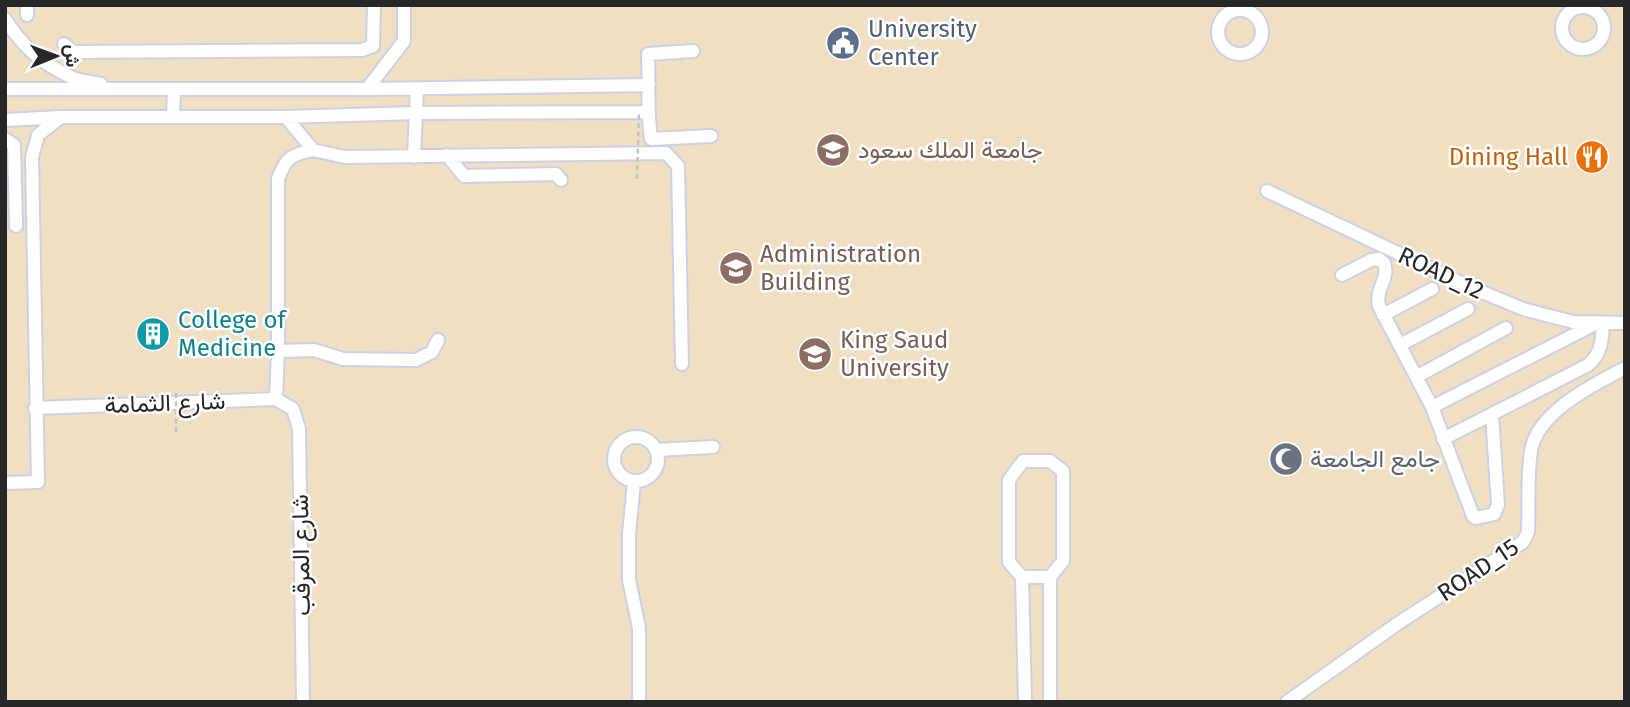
<svg xmlns="http://www.w3.org/2000/svg" width="1630" height="707" viewBox="0 0 1630 707" font-family="'Fira Sans',Vazirmatn,sans-serif">
<style>
.education{fill:#f0dfc3}
.lines{fill:none;stroke-linecap:round;stroke-linejoin:round}
.minor-casing{stroke:#ccd2e3;stroke-width:16}
.minor{stroke:#fff;stroke-width:12}
.path-bridge{stroke:#c3c3c3;stroke-width:2.5;stroke-dasharray:5 3.5;stroke-linecap:butt}
.labels{text-anchor:middle;dominant-baseline:central;stroke-width:5;stroke-linejoin:round;paint-order:stroke}
.service-label{font-size:24px;fill:#4e5e75;stroke:#fff;text-anchor:start}
.education-label{font-size:24px;fill:#785e54;stroke:#fff;text-anchor:start}
.food-label{font-size:24px;fill:#c56008;stroke:#fff;text-anchor:end}
.street-label{font-size:24px;fill:#272727;stroke:#fff}
.culture-label{font-size:24px;fill:#0d838f;stroke:#fff;text-anchor:start}
.worship-label{font-size:24px;fill:#5b616d;stroke:#fff;text-anchor:start}
</style>
<rect width="100%" height="100%" fill="#ece1d7"/>
<path class="education" d="M 5,5 L 1625,5 L 1625,702 L 5,702 Z"/>
<g class="lines">
<g class="minor-casing">
<path id="minor" d="M 27,5 L 27,15
M1562 28a21 21 0 1 1 42 0a21 21 0 1 1-42 0Z
M1218 32a22 22 0 1 1 44 0a22 22 0 1 1-44 0Z
M 5,19 C 21,45 45,66 73,78 C 81,81 92,82 101,84
M 64,44 L 73,52 L 362,50 L 373,46 L 374,5
M 693,51 L 648,54 C 649,83 647,110 651,139 L 711,136
M 5,89 L 367,89 L 649,85
M 367,89 L 404,41 L 404,5
M 173,117 L 174,89
M 286,117 L 313,150 L 345,157 L 666,153 L 678,166 L 682,364
M 5,120 L 61,117 L 286,117 L 416,113 L 647,112
M 5,139 L 14,145 L 16,226
M 447,155 L 464,176 L 556,174 L 561,180
M 414,157 L 417,89
M 1267,191 L 1463,284 L 1523,309 L 1573,322 L 1625,323
M 1342,275 L 1371,260 L 1379,259 L 1384,263 C 1390,278 1375,288 1379,306 L 1432,407 L 1473,516 L 1476,518 L 1494,514 L 1498,505 L 1492,414
M 1383,315 L 1432,289
M 1400,345 L 1468,309
M 278,351 L 314,350 L 343,359 L 416,360 L 432,352 L 438,340
M 1416,377 L 1506,328
M 276,399 L 278,351 L 278,179 C 286,157 291,155 313,150
M 1432,407 L 1595,324
M 35,408 L 276,399 L 293,409 L 299,429 L 303,702
M614 459a22 22 0 1 1 44 0a22 22 0 1 1-44 0Z
M 1443,439 L 1588,365 C 1602,353 1602,340 1603,323
M 656,450 L 713,447
M 634,482 L 629,534 L 629,580 L 639,628 L 639,702
M 5,483 L 38,482 L 32,157 L 38,135 L 61,117
M 1022,577 L 1050,577 L 1063,561 L 1063,471 L 1050,461 L 1023,461 L 1009,480 L 1009,562 L 1022,577 L 1025,702
M 1050,702 L 1050,577
M 1287,702 L 1397,624 L 1523,542 L 1528,532 C 1529,505 1527,477 1531,451 C 1537,412 1593,385 1625,368"/>
</g>
<use href="#minor" class="minor"/>
<path class="path-bridge" d="M 637,179 L 639,112
M 176,393 L 176,435"/>
</g>
<defs>
<g id="civic-disc" transform="scale(1.75)"><circle r="9.5" fill="#5c6f8a" stroke="#fff"/><path d="M-.6-6.5H3V-4.5H.6V-3L4-1V1h2V6H-6V1h2V-1L-.6-3ZM-1.2 2.5V6h2.4V2.5Z" fill="#fff"/></g>
<g id="university-disc" transform="scale(1.75)"><circle r="9.5" fill="#8d6e63" stroke="#fff"/><path d="M0-5L7-2L0 1L-7-2ZM-4 1L0 2.5L4 1V4Q0 6-4 4Z" fill="#fff"/></g>
<g id="restaurant-disc" transform="scale(1.75)"><circle r="9.5" fill="#e8710a" stroke="#fff"/><path d="M-5-6h1v4h1v-4h1v4h1v-4h1v5L-1.5 .5V6h-2V.5L-5-1ZM5-6V6H3V1.5H1.5Q1.5-4 5-6Z" fill="#fff"/></g>
<g id="building-disc" transform="scale(1.75)"><circle r="9.5" fill="#0f9aa8" stroke="#fff"/><path d="M-4-6H4V6H1V3H-1V6H-4ZM-2.5-4.3h1.7v1.8h-1.7ZM.8-4.3h1.7v1.8H.8ZM-2.5-1h1.7V.8h-1.7ZM.8-1h1.7V.8H.8Z" fill="#fff"/></g>
<g id="mosque-disc" transform="scale(1.75)"><circle r="9.5" fill="#6b7280" stroke="#fff"/><path d="M3.5-4.9A6 6 0 1 0 3.5 4.9A5 5 0 1 1 3.5-4.9Z" fill="#fff"/></g>
</defs>
<g fill-rule="evenodd">
<use href="#civic-disc" x="843" y="43"/>
<use href="#university-disc" x="833" y="150"/>
<use href="#restaurant-disc" x="1592" y="157"/>
<use href="#university-disc" x="736" y="268"/>
<use href="#building-disc" x="153" y="334"/>
<use href="#university-disc" x="815" y="354"/>
<use href="#mosque-disc" x="1286" y="459"/>
</g>
<g class="labels">
<g class="service-label">
<text x="868" y="29">University<tspan x="868" dy="28">Center</tspan></text>
</g>
<g class="education-label">
<text x="858" y="150">جامعة الملك سعود</text>
<text x="760" y="254">Administration<tspan x="760" dy="28">Building</tspan></text>
<text x="840" y="340">King Saud<tspan x="840" dy="28">University</tspan></text>
</g>
<g class="food-label">
<text x="1568" y="157">Dining Hall</text>
</g>
<g class="street-label">
<text transform="translate(1441 273) rotate(25)">ROAD_12</text>
<text transform="translate(165 403) rotate(-2)">شارع الثمامة</text>
<text transform="translate(301 555) rotate(-91)">شارع المرقب</text>
<text transform="translate(1478 570) rotate(-34)">ROAD_15</text>
</g>
<g class="culture-label">
<text x="178" y="320">College of<tspan x="178" dy="28">Medicine</tspan></text>
</g>
<g class="worship-label">
<text x="1310" y="459">جامع الجامعة</text>
</g>
</g>
<rect width="1630" height="707" fill="none" stroke="#272727" stroke-width="14"/>
<g transform="translate(56 56) rotate(89)" stroke="#ffffff" stroke-width="5" paint-order="stroke">
<path d="M0-5L12 26L0 18L-12 26Z" fill="#272727"/>
<text y="-10" font-size="19" font-weight="bold" text-anchor="middle" fill="#272727">ش</text>
</g>
</svg>
